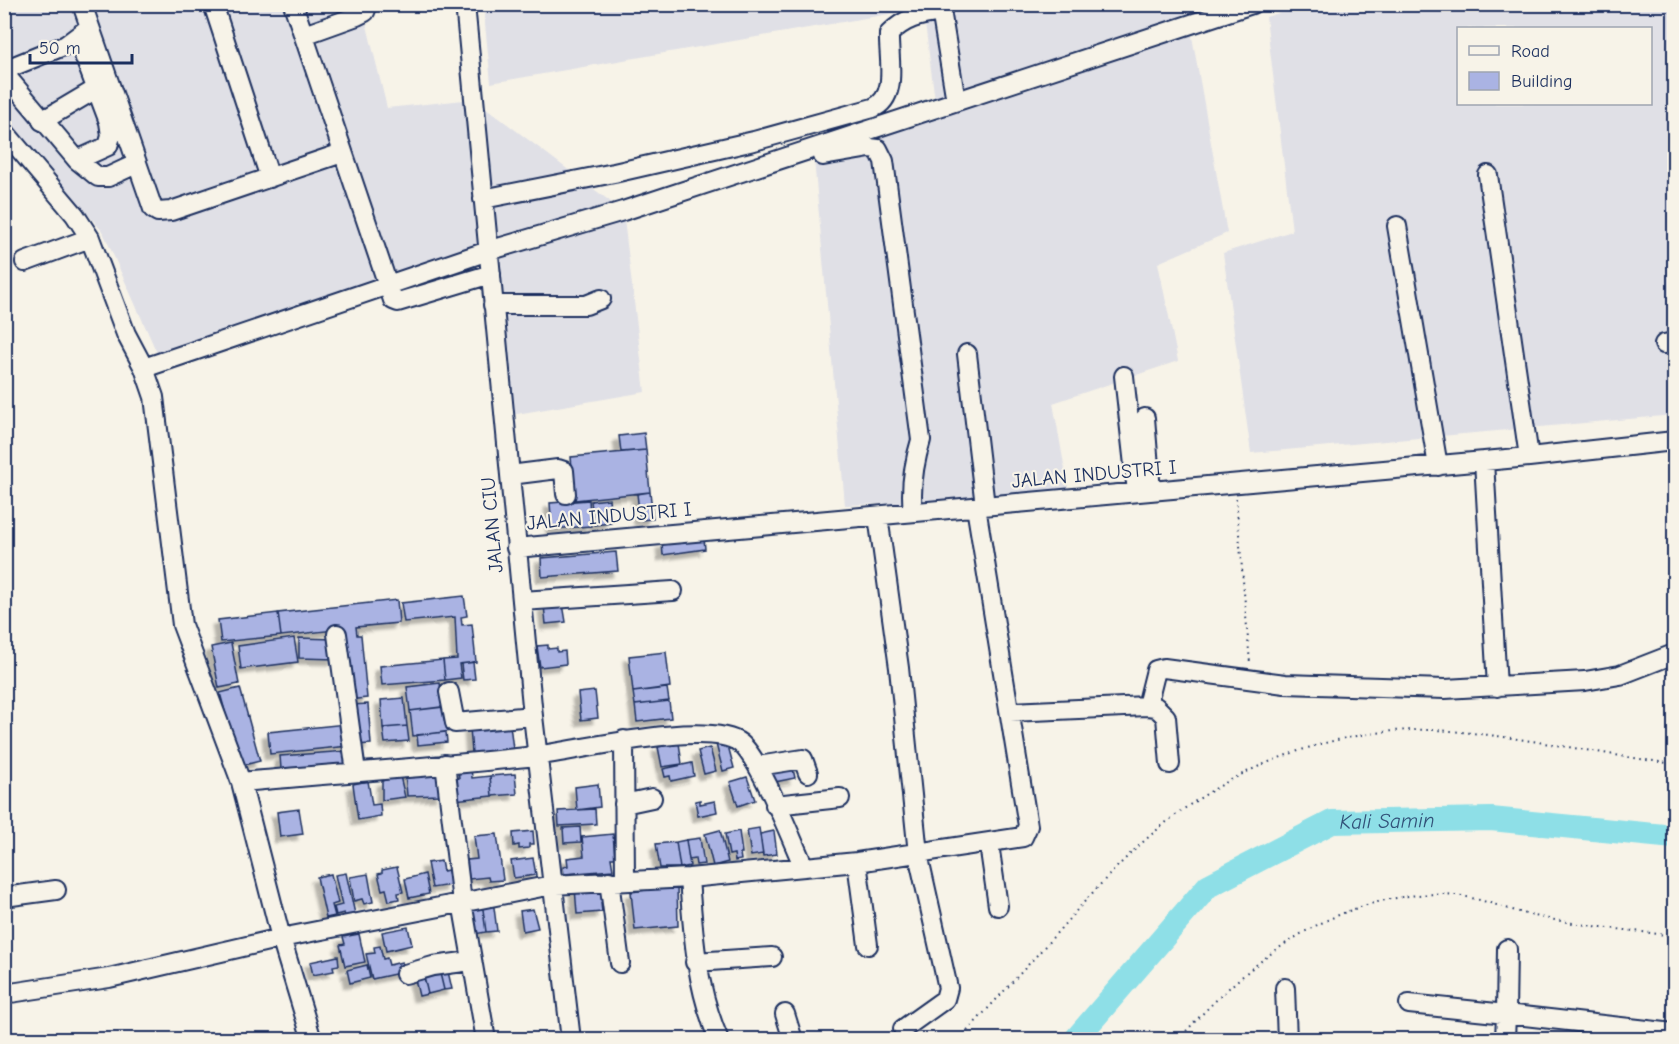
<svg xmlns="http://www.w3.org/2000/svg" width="1679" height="1044" viewBox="0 0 1679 1044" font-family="'Comic Neue',sans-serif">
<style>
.built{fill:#e0e0e6;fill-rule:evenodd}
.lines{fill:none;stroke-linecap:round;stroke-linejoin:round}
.river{stroke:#8edfe7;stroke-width:24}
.building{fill:#aab3e3;stroke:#1b2f5e;stroke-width:1.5;filter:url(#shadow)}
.minor-casing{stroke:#1b2f5e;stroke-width:22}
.path{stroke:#1b2f5e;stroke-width:2;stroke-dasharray:1.5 4.5;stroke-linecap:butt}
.minor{stroke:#f7f3e8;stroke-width:18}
.labels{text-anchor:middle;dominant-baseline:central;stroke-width:4.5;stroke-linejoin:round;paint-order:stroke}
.street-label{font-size:20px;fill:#1b2f5e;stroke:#f7f3e8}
.water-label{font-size:21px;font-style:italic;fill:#325279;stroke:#f7f3e8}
</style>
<defs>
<filter id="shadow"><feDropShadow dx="-5.5" dy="5.5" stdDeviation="1.5" flood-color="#0004"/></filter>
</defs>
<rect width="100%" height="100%" fill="#f7f3e8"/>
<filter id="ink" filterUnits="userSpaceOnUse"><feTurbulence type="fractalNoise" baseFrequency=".0167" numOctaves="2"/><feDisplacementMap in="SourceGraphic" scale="12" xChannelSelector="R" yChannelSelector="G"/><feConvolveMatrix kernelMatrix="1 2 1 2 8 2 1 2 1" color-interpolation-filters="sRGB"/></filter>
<g filter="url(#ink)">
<path class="built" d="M 1309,4 L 1674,5 L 1674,415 L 1251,453 L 1223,253 L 1292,231 L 1266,17 ZM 1458,28 L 1650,28 L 1650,104 L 1458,104 Z
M 4,5 L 362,5 L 387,108 L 474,99 L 623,211 L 645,392 L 505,416 L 490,257 L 161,362 L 103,232 L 5,117 Z
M 483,5 L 1210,5 L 944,105 L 1190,25 L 1227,233 L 1158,263 L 1178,361 L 1053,403 L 1070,498 L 845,505 L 813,148 L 936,108 L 923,8 L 491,83 Z"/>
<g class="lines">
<path class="river" id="s1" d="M 1075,1040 L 1208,886 L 1332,822 L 1491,819 L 1674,837"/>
</g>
<path class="building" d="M 644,433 L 646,450 L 621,452 L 619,436 Z
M 646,450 L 650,492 L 575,500 L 571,457 Z
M 650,492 L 653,519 L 640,520 L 637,494 Z
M 609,499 L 611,523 L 594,525 L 591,501 Z
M 589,500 L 591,526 L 552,529 L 550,503 Z
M 704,538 L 705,549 L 663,555 L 662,544 Z
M 616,552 L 618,571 L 542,577 L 541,558 Z
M 464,596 L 467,616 L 461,617 L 462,625 L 472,624 L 476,662 L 459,664 L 461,678 L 445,680 L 443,660 L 457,659 L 455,617 L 404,622 L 401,603 Z
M 397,600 L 399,623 L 356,627 L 357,635 L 361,635 L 367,698 L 347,700 L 344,629 L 281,636 L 278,613 Z
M 563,604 L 566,622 L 546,624 L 544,606 Z
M 278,613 L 281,636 L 221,642 L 218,620 Z
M 294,638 L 298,662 L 241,669 L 238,646 Z
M 299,638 L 335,639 L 335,659 L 299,658 Z
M 231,643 L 239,684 L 219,688 L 211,647 Z
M 548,645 L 548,649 L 557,648 L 557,652 L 565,651 L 566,664 L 540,667 L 537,646 Z
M 666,652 L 670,687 L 633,692 L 629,656 Z
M 443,660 L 445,680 L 382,685 L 380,666 Z
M 473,662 L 475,679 L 463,680 L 461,664 Z
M 440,683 L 443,707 L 410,711 L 407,687 Z
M 240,688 L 260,761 L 240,766 L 220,693 Z
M 667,688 L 669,701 L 635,705 L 633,692 Z
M 595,691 L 598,718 L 581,720 L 578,693 Z
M 404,698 L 407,726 L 383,728 L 381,700 Z
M 669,701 L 671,718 L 637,722 L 635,705 Z
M 368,704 L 371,744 L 354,745 L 350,705 Z
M 448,706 L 451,731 L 413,736 L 410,711 Z
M 346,724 L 349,746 L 270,754 L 268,732 Z
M 510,725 L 513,749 L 472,753 L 470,728 Z
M 407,726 L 409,741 L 385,743 L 383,728 Z
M 446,732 L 447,742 L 418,745 L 417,735 Z
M 663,740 L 679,743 L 682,764 L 662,767 L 658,747 L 664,746 Z
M 727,742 L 734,768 L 723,771 L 716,744 Z
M 710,748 L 716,771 L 704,774 L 698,751 Z
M 347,751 L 348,764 L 281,769 L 280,756 Z
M 692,763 L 694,776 L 671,781 L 670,776 L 665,777 L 663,769 Z
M 792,764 L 795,778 L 770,783 L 767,770 Z
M 471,768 L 472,778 L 490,776 L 492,796 L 454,800 L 452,779 L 459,778 L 458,769 Z
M 439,770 L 441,795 L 407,796 L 405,772 Z
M 515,774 L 517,794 L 492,796 L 490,776 Z
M 400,776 L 405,797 L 382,800 L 382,781 Z
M 747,777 L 755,800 L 738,806 L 730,782 Z
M 368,781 L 372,805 L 380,804 L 381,816 L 358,820 L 353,784 Z
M 598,784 L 600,807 L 577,810 L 575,787 Z
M 700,800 L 700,804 L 715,801 L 717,812 L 698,816 L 695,801 Z
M 299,809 L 303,834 L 280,837 L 277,812 Z
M 595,809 L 596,824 L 559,826 L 558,811 Z
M 580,827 L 581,842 L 564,843 L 563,828 Z
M 759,828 L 763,854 L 751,856 L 747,830 Z
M 720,830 L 728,862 L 713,866 L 705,834 Z
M 533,831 L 534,844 L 529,844 L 529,848 L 519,849 L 519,845 L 514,846 L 513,833 Z
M 739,831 L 742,853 L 740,853 L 741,860 L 735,861 L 734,854 L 729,855 L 725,834 Z
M 774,831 L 777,854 L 763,856 L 760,834 Z
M 497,834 L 503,880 L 489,881 L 488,877 L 469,879 L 467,860 L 477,859 L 474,836 Z
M 613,834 L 615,858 L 611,858 L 613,870 L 564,874 L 563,867 L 568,866 L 567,858 L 584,856 L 582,837 Z
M 700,838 L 704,864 L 696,865 L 695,859 L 689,860 L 686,840 Z
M 686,840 L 690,866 L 680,868 L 676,842 Z
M 676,842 L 680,868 L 660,868 L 656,844 Z
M 533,858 L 536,875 L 514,878 L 511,861 Z
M 441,861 L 443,871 L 448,870 L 451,885 L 432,888 L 427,863 Z
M 397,867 L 403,892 L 398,893 L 399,899 L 389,901 L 386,889 L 382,890 L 378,874 L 382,873 L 382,870 Z
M 346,873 L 355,914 L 345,916 L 344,913 L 336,915 L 334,907 L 342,905 L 335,875 Z
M 331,874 L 338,903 L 332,905 L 335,916 L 326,918 L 317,877 Z
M 368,874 L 373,902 L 364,904 L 362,899 L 354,901 L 350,877 Z
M 425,874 L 429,894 L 409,898 L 405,879 Z
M 607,885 L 608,902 L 601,903 L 602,912 L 577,914 L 575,888 Z
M 677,886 L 678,926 L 635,930 L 631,892 Z
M 493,900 L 497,931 L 486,932 L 482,902 Z
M 482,902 L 486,932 L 475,934 L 470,903 Z
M 533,909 L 538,928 L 523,931 L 520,911 Z
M 408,927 L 412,945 L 386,951 L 382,932 Z
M 359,934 L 365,962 L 345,966 L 340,945 L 345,944 L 343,937 Z
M 380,946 L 383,959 L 387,958 L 389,965 L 402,962 L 404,972 L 372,979 L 366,954 L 375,953 L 374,947 Z
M 338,956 L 339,965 L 333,966 L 334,971 L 313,975 L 310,962 Z
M 367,965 L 370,978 L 350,983 L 347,970 Z
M 447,967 L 452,989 L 444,990 L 439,969 Z
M 439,969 L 444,990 L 428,994 L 423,973 Z
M 423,973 L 428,994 L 419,996 L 414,975 Z"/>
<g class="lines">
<g class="minor-casing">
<path id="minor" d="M 82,4 L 153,209 L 158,212 L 171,211 L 342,153
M 213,4 L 270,178
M 293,4 L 393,300 L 398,302 L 491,274
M 465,4 L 533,716 L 571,1040
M 940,4 L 956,101
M 90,27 L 66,45 L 14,66 L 8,70 L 8,78 L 77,160 L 98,177 L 108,177 L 136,164
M 304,35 L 357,16 L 365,12 L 368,4
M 77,37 L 109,122 L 111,136 L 108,146 L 77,160
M 42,121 L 96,89
M 4,131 L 75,215 L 90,238 L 126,334 L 144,368 L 154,397 L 182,625 L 241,782 L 281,938 L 312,1040
M 823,156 L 870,148 L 878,149 L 884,161 L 921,440 C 914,463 910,487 913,512
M 1488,175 L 1529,457
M 483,199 L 614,173 L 754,141 L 873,108 C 899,97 888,58 889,34 C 905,18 919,15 942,12
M 1397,226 L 1438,466
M 25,262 L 90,238
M 493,305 L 586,305 L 601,299
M 1664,344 L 1674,342
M 967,354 L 985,506
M 144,368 L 488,251 L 623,211 L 1252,4
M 1124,376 L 1137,492
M 1145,418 L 1151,491
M 1484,461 L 1497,687
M 510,475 L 558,469 L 564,471 L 566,494
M 878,516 L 899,668 L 918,854 L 948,988 L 945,999 L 903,1029
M 516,548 L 1529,457 L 1674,441
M 522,601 L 673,591
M 337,634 L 356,772
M 449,692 L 455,723 L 533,716
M 1147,706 L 1156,707 L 1166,717 L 1170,764
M 1010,712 L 1147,706 L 1156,670 L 1164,668 L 1285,684 L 1445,689 L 1585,681 L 1620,675 L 1674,654
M 624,740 L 625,880
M 445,764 L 462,902 L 486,1040
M 758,766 L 803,759 L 808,773
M 241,782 C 339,773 437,767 535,756 C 575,751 709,719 740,743 C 760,758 792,841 804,867
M 624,804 L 652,798
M 775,805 L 840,798
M 989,844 L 998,906
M 857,862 L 868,945
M 689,878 C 693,934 696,987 719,1040
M 609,881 L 620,963
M 4,897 L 56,890
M 695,962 L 772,957
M 405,974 L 433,966 L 471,961
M 1285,988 L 1287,1040
M 4,994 L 109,978 L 281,938 L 552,885 L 689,878 L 857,862 L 1023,837 L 1028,826 L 976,507
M 1409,1004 L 1506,1014 L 1507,949
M 785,1014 L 793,1040
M 1505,1040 L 1506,1014 L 1674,1033"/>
</g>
<path class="path" d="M 1236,498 L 1250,663
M 959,1040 C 991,1005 1023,971 1054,936 C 1092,893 1130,849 1177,814 C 1252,758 1355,723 1450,731 C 1525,737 1600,754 1674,764
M 1178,1040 C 1247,963 1329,896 1437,894 C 1472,893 1505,910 1539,917 C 1583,926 1629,930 1674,936"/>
<use href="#minor" class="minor"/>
</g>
</g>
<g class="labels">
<g class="street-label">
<text transform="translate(1094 474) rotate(-5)">JALAN INDUSTRI I</text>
<text transform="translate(609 516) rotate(-5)">JALAN INDUSTRI I</text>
<text transform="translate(492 525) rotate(-95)">JALAN CIU</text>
</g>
<g class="water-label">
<text stroke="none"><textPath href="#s1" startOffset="398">Kali Samin</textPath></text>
</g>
</g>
<rect width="1679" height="1044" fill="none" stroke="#f7f3e8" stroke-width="24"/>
<rect x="12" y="12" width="1655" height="1020" fill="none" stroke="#1b2f5e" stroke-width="2" filter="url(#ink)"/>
<rect x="1457" y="27" width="195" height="78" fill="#f7f3e8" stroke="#9fa5b1" stroke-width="1.5"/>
<rect x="1469" y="46" width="30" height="9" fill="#f7f3e8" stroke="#9fa5b1" stroke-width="1.5"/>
<text x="1511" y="57" font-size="18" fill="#1b2f5e">Road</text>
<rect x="1469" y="72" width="30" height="18" fill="#aab3e3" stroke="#9fa5b1" stroke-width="1.5"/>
<text x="1511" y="87" font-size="18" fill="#1b2f5e">Building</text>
<path d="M30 54v9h102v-9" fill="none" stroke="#1b2f5e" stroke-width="3"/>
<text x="39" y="54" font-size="18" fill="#1b2f5e" stroke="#f7f3e8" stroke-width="4.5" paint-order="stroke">50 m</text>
</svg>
